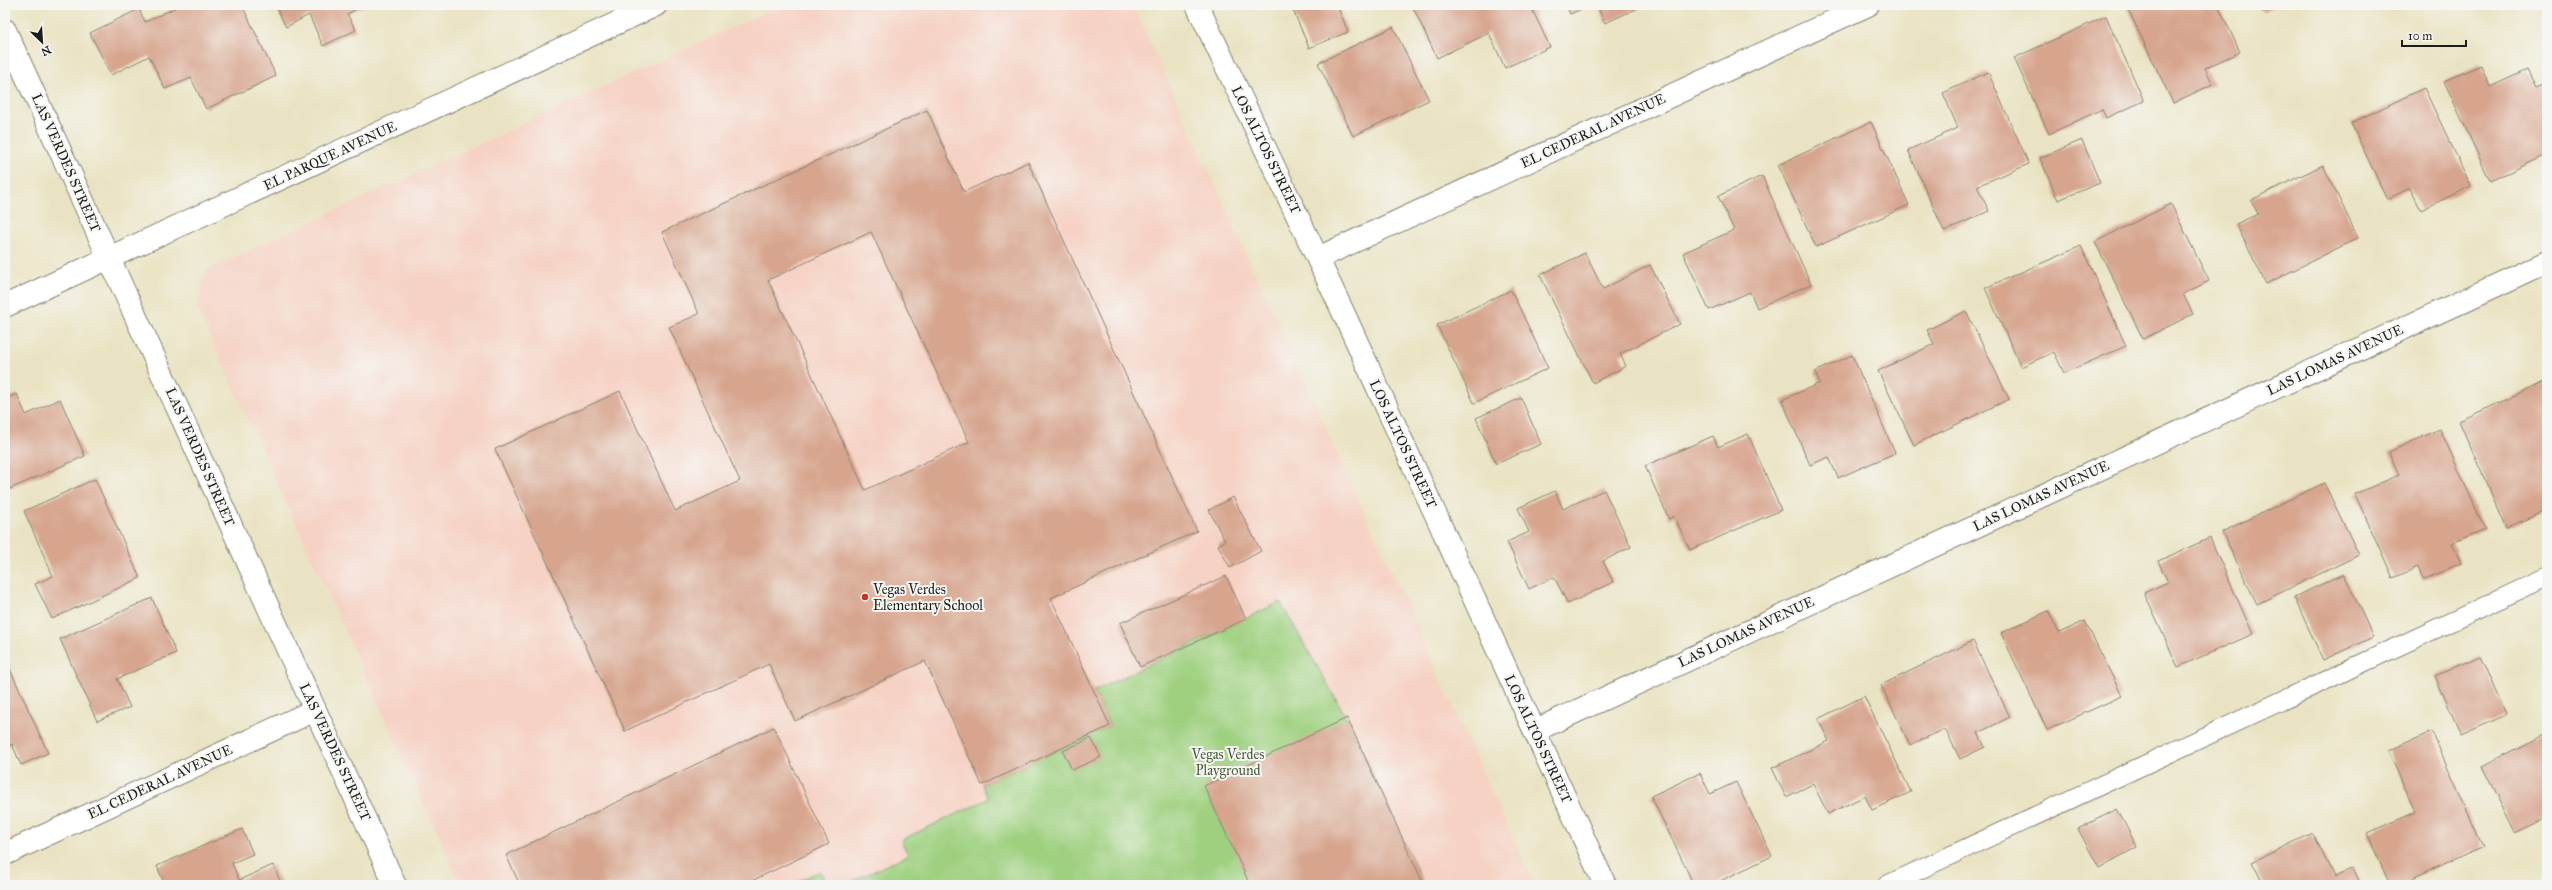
<svg xmlns="http://www.w3.org/2000/svg" width="2552" height="890" viewBox="0 0 2552 890" font-family="'IM FELL Great Primer',serif">
<style>
.built{fill:#f6d2c4}
.green{fill:#9ed07f;stroke:#5d764e}
.building{fill:#d7a58e;fill-rule:evenodd}
.lines{fill:none;stroke-linecap:round;stroke-linejoin:round}
.lane-casing{stroke:#838070;stroke-width:20}
.street-casing{stroke:#838070;stroke-width:24}
.lane{stroke:#fff;stroke-width:18}
.street{stroke:#fff;stroke-width:22}
.poi-dot{fill:#c8321e;stroke:#f6f6f2;stroke-width:1.5}
.labels{text-anchor:middle;dominant-baseline:central;stroke-width:4;stroke-linejoin:round;paint-order:stroke}
.street-label{font-size:14px;fill:#1c1c1c;stroke:#f6f6f2}
.poi-label{font-size:14px;fill:#1c1c1c;stroke:#f6f6f2;text-anchor:start}
.park-label{font-size:14px;fill:#4a5b3f;stroke:#f6f6f2}
</style>
<rect width="100%" height="100%" fill="#f6f6f2"/>
<filter id="ink" filterUnits="userSpaceOnUse"><feTurbulence type="fractalNoise" baseFrequency=".025" numOctaves="2"/><feDisplacementMap in="SourceGraphic" scale="8" xChannelSelector="R" yChannelSelector="G"/><feConvolveMatrix kernelMatrix="1 2 1 2 8 2 1 2 1" color-interpolation-filters="sRGB"/></filter>
<filter id="wash" filterUnits="userSpaceOnUse"><feTurbulence type="fractalNoise" baseFrequency=".012" numOctaves="4" result="noise"/><feDisplacementMap in="SourceGraphic" scale="16" xChannelSelector="R" yChannelSelector="G"/><feGaussianBlur stdDeviation="0.9" result="paint"/><feColorMatrix in="noise" values="0 0 0 0 0 0 0 0 0 0 0 0 0 0 0 0 0 1.4 0 .05"/><feComposite in="paint" operator="in"/></filter>
<g filter="url(#wash)">
<rect width="100%" height="100%" fill="#eae3c3"/>
<path class="built" d="M 781,5 L 1133,5 L 1534,885 L 461,885 L 197,308 L 207,270 Z"/>
<path class="green" d="M 1280,602 L 1347,718 L 1424,885 L 844,885 L 908,855 L 901,840 L 988,799 L 982,785 L 1110,726 L 1094,691 Z
M 820,871 L 827,885 L 790,885 Z"/>
<g id="blocks">
<path class="building" d="M 181,5 L 242,5 L 276,76 L 206,109 L 191,78 L 165,89 L 149,56 L 111,75 L 90,33 L 139,9 L 145,22 Z
M 275,5 L 365,5 L 347,14 L 356,30 L 323,46 L 309,15 L 286,27 Z
M 1291,5 L 1337,5 L 1348,32 L 1309,48 Z
M 1412,5 L 1530,5 L 1550,47 L 1505,68 L 1489,33 L 1437,58 Z
M 1566,5 L 1591,5 L 1570,14 Z
M 1597,5 L 1645,5 L 1605,23 Z
M 2126,5 L 2218,5 L 2240,52 L 2205,68 L 2213,84 L 2173,103 Z
M 2258,5 L 2276,5 L 2262,12 Z
M 2106,16 L 2144,101 L 2106,118 L 2102,109 L 2049,134 L 2014,58 Z
M 1393,27 L 1429,100 L 1353,136 L 1318,63 Z
M 2481,65 L 2490,87 L 2527,70 L 2536,87 L 2547,82 L 2547,155 L 2490,181 L 2444,81 Z
M 1988,72 L 2029,164 L 1977,186 L 1989,211 L 1944,231 L 1908,150 L 1958,128 L 1943,93 Z
M 2424,88 L 2471,186 L 2421,210 L 2410,188 L 2387,199 L 2351,123 Z
M 927,110 L 964,192 L 1028,162 L 1197,531 L 1051,598 L 1110,726 L 982,785 L 925,661 L 795,721 L 769,664 L 625,731 L 495,449 L 620,391 L 675,511 L 740,481 L 669,327 L 699,314 L 662,232 ZM 871,232 L 969,442 L 865,490 L 768,280 Z
M 1871,122 L 1909,205 L 1816,247 L 1778,165 Z
M 2082,140 L 2100,183 L 2058,200 L 2040,158 Z
M 2323,165 L 2358,238 L 2266,284 L 2236,224 L 2258,214 L 2251,200 Z
M 1762,176 L 1811,284 L 1757,308 L 1750,292 L 1709,310 L 1683,253 L 1734,230 L 1718,196 Z
M 2171,204 L 2209,281 L 2183,294 L 2193,314 L 2143,339 L 2095,242 Z
M 2081,246 L 2126,346 L 2064,373 L 2054,352 L 2021,367 L 1985,288 Z
M 1585,253 L 1603,289 L 1650,265 L 1680,324 L 1620,354 L 1626,366 L 1593,383 L 1540,275 Z
M 1511,290 L 1548,368 L 1474,403 L 1437,325 Z
M 1966,311 L 2009,399 L 1914,445 L 1878,371 L 1934,344 L 1927,330 Z
M 1852,355 L 1895,453 L 1838,478 L 1829,457 L 1810,465 L 1782,400 L 1820,383 L 1815,372 Z
M 2547,381 L 2547,510 L 2506,528 L 2459,421 Z
M 17,394 L 26,415 L 60,399 L 85,456 L 5,491 L 5,399 Z
M 1521,398 L 1541,444 L 1496,464 L 1476,418 Z
M 2440,429 L 2485,529 L 2452,543 L 2461,563 L 2423,580 L 2418,567 L 2393,578 L 2355,494 L 2399,475 L 2389,452 Z
M 1748,434 L 1781,510 L 1690,550 L 1674,516 L 1669,519 L 1645,466 L 1713,436 L 1718,447 Z
M 95,479 L 140,578 L 52,619 L 35,584 L 53,576 L 24,511 Z
M 2324,483 L 2359,555 L 2257,604 L 2222,532 Z
M 1604,490 L 1631,547 L 1603,561 L 1613,582 L 1568,604 L 1554,577 L 1529,589 L 1507,542 L 1529,532 L 1518,508 L 1555,491 L 1563,509 Z
M 1233,497 L 1261,551 L 1230,568 L 1218,545 L 1225,541 L 1209,510 Z
M 2210,538 L 2253,634 L 2178,667 L 2144,593 L 2168,582 L 2158,561 Z
M 2344,574 L 2373,637 L 2323,660 L 2294,597 Z
M 1226,576 L 1246,619 L 1140,667 L 1120,623 Z
M 152,598 L 176,653 L 117,679 L 130,707 L 97,721 L 60,639 Z
M 2048,611 L 2059,633 L 2085,621 L 2122,696 L 2047,730 L 2001,633 Z
M 1973,641 L 2010,717 L 1978,733 L 1985,747 L 1960,759 L 1945,729 L 1910,745 L 1881,685 Z
M 2480,656 L 2506,715 L 2461,735 L 2435,676 Z
M 5,658 L 48,753 L 21,765 L 12,744 L 5,748 Z
M 1864,696 L 1911,792 L 1872,810 L 1865,796 L 1828,814 L 1813,784 L 1786,797 L 1772,768 L 1829,741 L 1818,719 Z
M 1347,718 L 1424,885 L 1250,885 L 1204,786 Z
M 774,727 L 829,844 L 743,885 L 520,885 L 506,855 Z
M 2432,732 L 2483,847 L 2399,885 L 2390,885 L 2367,833 L 2416,812 L 2388,751 Z
M 2547,733 L 2547,817 L 2515,833 L 2482,766 Z
M 1091,738 L 1101,757 L 1072,770 L 1063,751 Z
M 1700,773 L 1710,794 L 1736,782 L 1772,856 L 1712,885 L 1694,885 L 1651,796 Z
M 2117,809 L 2137,847 L 2099,868 L 2078,829 Z
M 242,829 L 253,854 L 232,863 L 239,880 L 273,865 L 282,885 L 165,885 L 157,866 Z
M 2313,833 L 2334,877 L 2353,868 L 2361,885 L 2264,885 L 2252,862 Z"/>
</g>
</g>
<g filter="url(#ink)">
<use href="#blocks" fill-opacity="0" stroke="#838070" stroke-width="1"/>
<g class="lines">
<g class="lane-casing">
<path id="lane" d="M 1887,885 L 2547,577"/>
</g>
<g class="street-casing">
<path id="street" d="M 1197,5 L 1344,314 L 1605,885
M 5,30 L 395,885
M 1318,258 L 1868,5
M 5,306 L 656,5
M 1534,731 L 2547,262
M 5,854 L 315,710"/>
</g>
<use href="#lane" class="lane"/>
<use href="#street" class="street"/>
</g>
</g>
<circle class="poi-dot" cx="865" cy="597" r="4"/>
<g class="labels">
<g class="street-label">
<text transform="translate(1593 131) rotate(-25)">EL CEDERAL AVENUE</text>
<text transform="translate(1266 150) rotate(64)">LOS ALTOS STREET</text>
<text transform="translate(330 156) rotate(-25)">EL PARQUE AVENUE</text>
<text transform="translate(66 163) rotate(66)">LAS VERDES STREET</text>
<text transform="translate(2335 360) rotate(-25)">LAS LOMAS AVENUE</text>
<text transform="translate(1403 444) rotate(65)">LOS ALTOS STREET</text>
<text transform="translate(200 457) rotate(66)">LAS VERDES STREET</text>
<text transform="translate(2041 496) rotate(-25)">LAS LOMAS AVENUE</text>
<text transform="translate(1746 632) rotate(-25)">LAS LOMAS AVENUE</text>
<text transform="translate(1538 739) rotate(65)">LOS ALTOS STREET</text>
<text transform="translate(335 752) rotate(65)">LAS VERDES STREET</text>
<text transform="translate(160 782) rotate(-25)">EL CEDERAL AVENUE</text>
</g>
<g class="poi-label">
<text x="873" y="589">Vegas Verdes<tspan x="873" dy="16">Elementary School</tspan></text>
</g>
<g class="park-label">
<text x="1228" y="754">Vegas Verdes<tspan x="1228" dy="16">Playground</tspan></text>
</g>
</g>
<rect width="2552" height="890" fill="none" stroke="#f6f6f2" stroke-width="20"/>
<g transform="translate(42 42) rotate(155)" stroke="#f6f6f2" stroke-width="3" paint-order="stroke">
<path d="M0-3L7 15L0 10L-7 15Z" fill="#1c1c1c"/>
<text y="-6" font-size="11" font-weight="bold" text-anchor="middle" fill="#1c1c1c">N</text>
</g>
<path d="M2402 40v6h64v-6" fill="none" stroke="#1c1c1c" stroke-width="2"/>
<text x="2408" y="40" font-size="12" fill="#1c1c1c" stroke="#f6f6f2" stroke-width="3" paint-order="stroke">10 m</text>
</svg>
